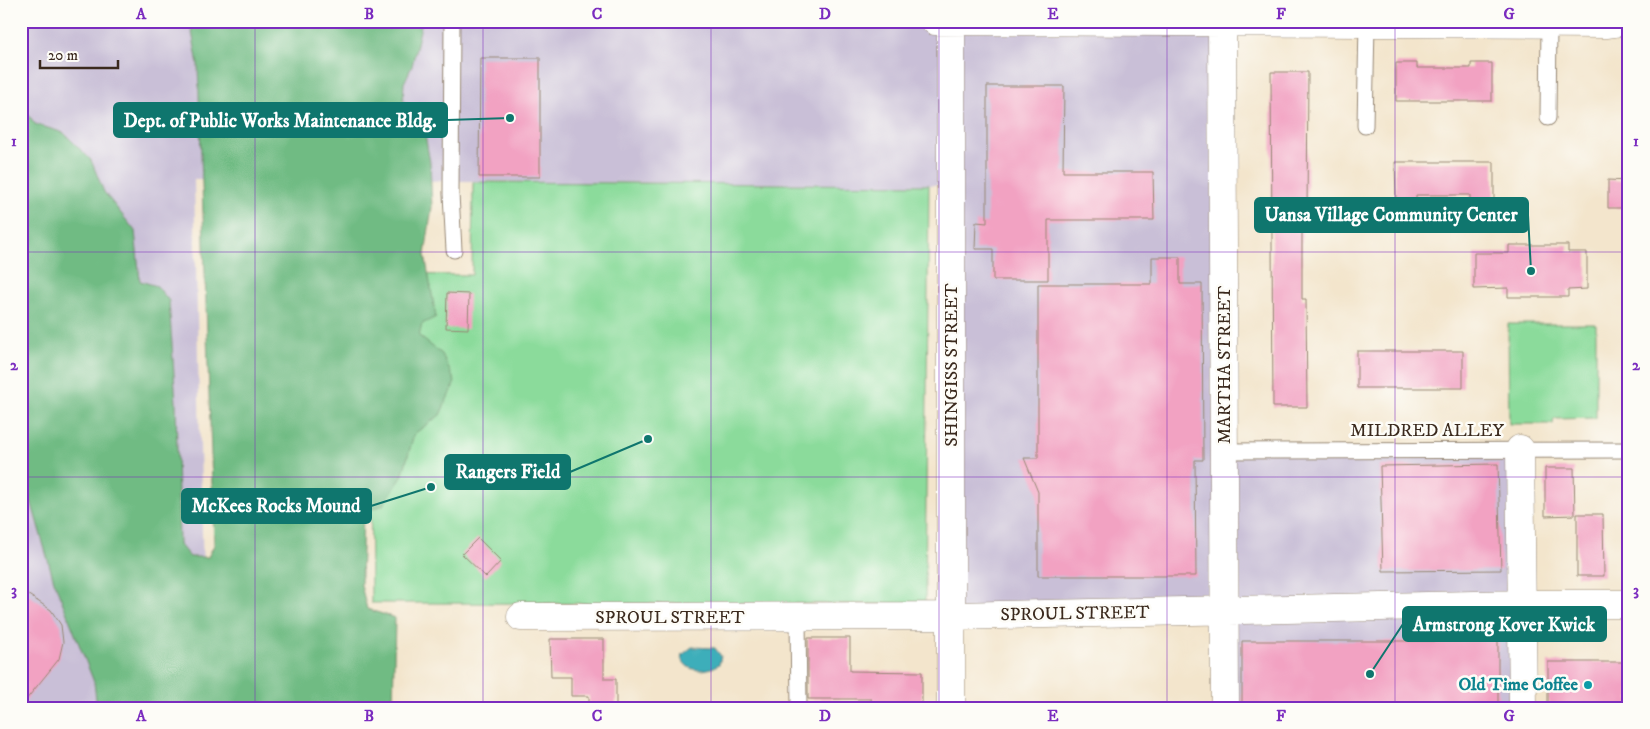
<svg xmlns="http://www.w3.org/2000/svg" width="1650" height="729" viewBox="0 0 1650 729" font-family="'IM FELL DW Pica',serif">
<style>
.industrial{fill:#c9bfd7}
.green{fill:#8bdb9b;stroke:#63825c}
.forest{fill:#70bb83;stroke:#567250}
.water{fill:#3eaeba;stroke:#3c6c6c}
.building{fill:#f2a2c2}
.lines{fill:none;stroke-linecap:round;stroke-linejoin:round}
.service-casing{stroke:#978875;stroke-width:17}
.minor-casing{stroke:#978875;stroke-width:29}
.service{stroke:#fff;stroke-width:15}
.minor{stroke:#fff;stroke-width:28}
.grid{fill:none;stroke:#7b2cbf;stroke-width:1;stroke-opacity:0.55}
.culture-dot{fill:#0f9aa8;stroke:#fdfcf7;stroke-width:2}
.labels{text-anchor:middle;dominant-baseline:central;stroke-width:5;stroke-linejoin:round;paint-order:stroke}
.street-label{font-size:18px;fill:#3b2a1e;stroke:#fdfcf7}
.culture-label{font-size:18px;font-weight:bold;fill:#0d838f;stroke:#fdfcf7;text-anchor:end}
.leader{fill:none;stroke:#0f766e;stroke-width:2}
.callout-dot{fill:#0f766e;stroke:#fdfcf7;stroke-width:2}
.callout{fill:#0f766e;stroke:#0f766e;stroke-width:2}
.callout-label{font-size:19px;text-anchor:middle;font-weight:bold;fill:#fff}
.neatline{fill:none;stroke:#7b2cbf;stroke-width:2}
.grid-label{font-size:16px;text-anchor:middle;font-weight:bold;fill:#7b2cbf}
</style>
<rect width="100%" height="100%" fill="#fdfcf7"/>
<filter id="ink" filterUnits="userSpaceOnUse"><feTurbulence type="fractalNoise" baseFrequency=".02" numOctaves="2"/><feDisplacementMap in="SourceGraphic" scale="10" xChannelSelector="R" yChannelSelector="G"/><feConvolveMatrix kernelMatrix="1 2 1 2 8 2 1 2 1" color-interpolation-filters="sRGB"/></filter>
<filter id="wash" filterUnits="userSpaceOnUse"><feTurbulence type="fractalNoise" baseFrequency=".0096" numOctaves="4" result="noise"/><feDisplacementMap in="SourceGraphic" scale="20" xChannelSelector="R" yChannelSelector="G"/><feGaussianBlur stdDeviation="1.12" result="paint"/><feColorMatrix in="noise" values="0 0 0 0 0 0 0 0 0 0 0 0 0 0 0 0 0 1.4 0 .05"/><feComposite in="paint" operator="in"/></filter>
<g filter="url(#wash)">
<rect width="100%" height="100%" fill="#f3e5cc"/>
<path class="industrial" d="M 21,21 L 1629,21 L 1223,22 L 1226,451 L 1520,449 L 1523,708 L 1225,708 L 1226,611 L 952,616 L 951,185 L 194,179 L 206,708 L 21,708 Z"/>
<path class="green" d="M 473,182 L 929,185 L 925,604 L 371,603 L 369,274 L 472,275 Z
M 1508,324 L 1596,324 L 1596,418 L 1554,419 L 1553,424 L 1509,424 Z"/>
<path class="forest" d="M 190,21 L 422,21 L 412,66 L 404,83 L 403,101 L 421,112 L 430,163 L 432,207 L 425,255 L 436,317 L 422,324 L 419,336 L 442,354 L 455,382 L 440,415 L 414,434 L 402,477 L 383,505 L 363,513 L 361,585 L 367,609 L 395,618 L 393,708 L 97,708 L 94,682 L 54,581 L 21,466 L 21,104 L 35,124 L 64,133 L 91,160 L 104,192 L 135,231 L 140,281 L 157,286 L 169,301 L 176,403 L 179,544 L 190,557 L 208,557 L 214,545 L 198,64 Z"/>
<path class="water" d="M 692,647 L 715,648 L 721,656 L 719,664 C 708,673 682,673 682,655 Z"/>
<g id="blocks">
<path class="building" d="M 480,58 L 540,58 L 540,177 L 479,177 Z
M 1396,63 L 1417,63 L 1417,68 L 1471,68 L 1471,63 L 1492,63 L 1492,101 L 1396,101 Z
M 1271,72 L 1308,72 L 1307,213 L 1302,213 L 1302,299 L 1306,299 L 1307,407 L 1273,407 Z
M 987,86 L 1064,86 L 1063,172 L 1153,172 L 1154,220 L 1048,220 L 1048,280 L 993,280 L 993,249 L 975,249 L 976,222 L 987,223 Z
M 1395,162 L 1494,162 L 1494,201 L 1470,201 L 1470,195 L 1416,195 L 1416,200 L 1396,200 Z
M 1608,180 L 1629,181 L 1629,208 L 1608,208 Z
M 1509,245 L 1568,245 L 1568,252 L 1587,252 L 1587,289 L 1568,290 L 1568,297 L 1508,297 L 1508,288 L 1474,289 L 1474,253 L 1509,253 Z
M 1152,257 L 1180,257 L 1180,284 L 1202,284 L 1203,460 L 1195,460 L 1196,576 L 1038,576 L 1038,492 L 1024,458 L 1038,458 L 1038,284 L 1152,284 Z
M 447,293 L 469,294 L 468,329 L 446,328 Z
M 1357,351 L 1463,351 L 1463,388 L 1357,388 Z
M 1498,464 L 1501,570 L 1383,571 L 1380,466 Z
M 1545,468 L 1574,468 L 1575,515 L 1545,516 Z
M 1577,514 L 1603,514 L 1604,576 L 1577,576 Z
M 478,538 L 501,561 L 486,577 L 462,554 Z
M 21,590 L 51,610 L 61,625 L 63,642 L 59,659 L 21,706 Z
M 808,638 L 850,638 L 850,671 L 922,672 L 922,708 L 871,708 L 871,699 L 808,699 Z
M 550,639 L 604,639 L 604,679 L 616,679 L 616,708 L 589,708 L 589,696 L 571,696 L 571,677 L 551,677 Z
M 1242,641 L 1498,641 L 1498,708 L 1242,708 Z
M 1548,662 L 1629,662 L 1629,708 L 1548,708 Z"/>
</g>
</g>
<g filter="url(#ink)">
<use href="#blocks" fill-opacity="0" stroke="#978875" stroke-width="1"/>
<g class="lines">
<g class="service-casing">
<path id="service" d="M 452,21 L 451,194 L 454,250
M 1548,118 L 1549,24
M 1365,126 L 1367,23
M 1225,451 L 1629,450
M 798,618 L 799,708"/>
</g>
<g class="minor-casing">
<path id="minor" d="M 935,21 L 1608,24 L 1629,21
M 1222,22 L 1225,708
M 1520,449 L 1523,708
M 521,617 L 952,616 L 1521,604 L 1629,604
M 951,708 L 951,21"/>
</g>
<use href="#service" class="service"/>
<use href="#minor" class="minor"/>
</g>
</g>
<path class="grid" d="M 255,21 L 255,708M 483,21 L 483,708M 711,21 L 711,708M 939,21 L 939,708M 1167,21 L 1167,708M 1395,21 L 1395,708M 21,252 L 1629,252M 21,477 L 1629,477"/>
<circle class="culture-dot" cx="1588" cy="685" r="5"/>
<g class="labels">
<g class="street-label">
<text transform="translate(952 365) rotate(-90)">SHINGISS STREET</text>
<text transform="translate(1225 365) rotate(-90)">MARTHA STREET</text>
<text x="1427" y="431">MILDRED ALLEY</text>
<text transform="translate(1075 614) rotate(-1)">SPROUL STREET</text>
<text x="670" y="618">SPROUL STREET</text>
</g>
<g class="culture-label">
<text x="1578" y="685">Old Time Coffee</text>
</g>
</g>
<path class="leader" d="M510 118L447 120M1531 271L1528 215M648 439L570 472M431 487L371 506M1370 674L1403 624"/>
<g class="callout-dot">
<circle cx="510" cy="118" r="5"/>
<circle cx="1531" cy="271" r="5"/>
<circle cx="648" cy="439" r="5"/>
<circle cx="431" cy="487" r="5"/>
<circle cx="1370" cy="674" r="5"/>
</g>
<g class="callout">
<rect x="114" y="103" width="333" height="34" rx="5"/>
<rect x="1255" y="198" width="273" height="34" rx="5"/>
<rect x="445" y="455" width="125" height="34" rx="5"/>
<rect x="182" y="489" width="189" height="34" rx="5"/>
<rect x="1403" y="607" width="203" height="34" rx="5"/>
</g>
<g class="callout-label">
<text x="280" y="127">Dept. of Public Works Maintenance Bldg.</text>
<text x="1391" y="221">Uansa Village Community Center</text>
<text x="508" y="478">Rangers Field</text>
<text x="276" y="512">McKees Rocks Mound</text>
<text x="1504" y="631">Armstrong Kover Kwick</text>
</g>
<rect width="1650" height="729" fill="none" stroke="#fdfcf7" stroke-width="55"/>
<path d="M40 60v8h78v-8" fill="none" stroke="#3b2a1e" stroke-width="2.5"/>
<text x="48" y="60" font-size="15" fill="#3b2a1e" stroke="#fdfcf7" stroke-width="4" paint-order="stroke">20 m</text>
<rect x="28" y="28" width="1594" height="674" class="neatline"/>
<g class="grid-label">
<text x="141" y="19">A</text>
<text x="369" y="19">B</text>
<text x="597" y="19">C</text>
<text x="825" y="19">D</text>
<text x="1053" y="19">E</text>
<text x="1281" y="19">F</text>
<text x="1509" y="19">G</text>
<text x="14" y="146">1</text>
<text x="1636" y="146">1</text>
<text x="14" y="370">2</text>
<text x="1636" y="370">2</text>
<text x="14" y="595">3</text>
<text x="1636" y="595">3</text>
<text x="141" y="721">A</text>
<text x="369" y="721">B</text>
<text x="597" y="721">C</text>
<text x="825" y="721">D</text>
<text x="1053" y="721">E</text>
<text x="1281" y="721">F</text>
<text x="1509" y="721">G</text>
</g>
</svg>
